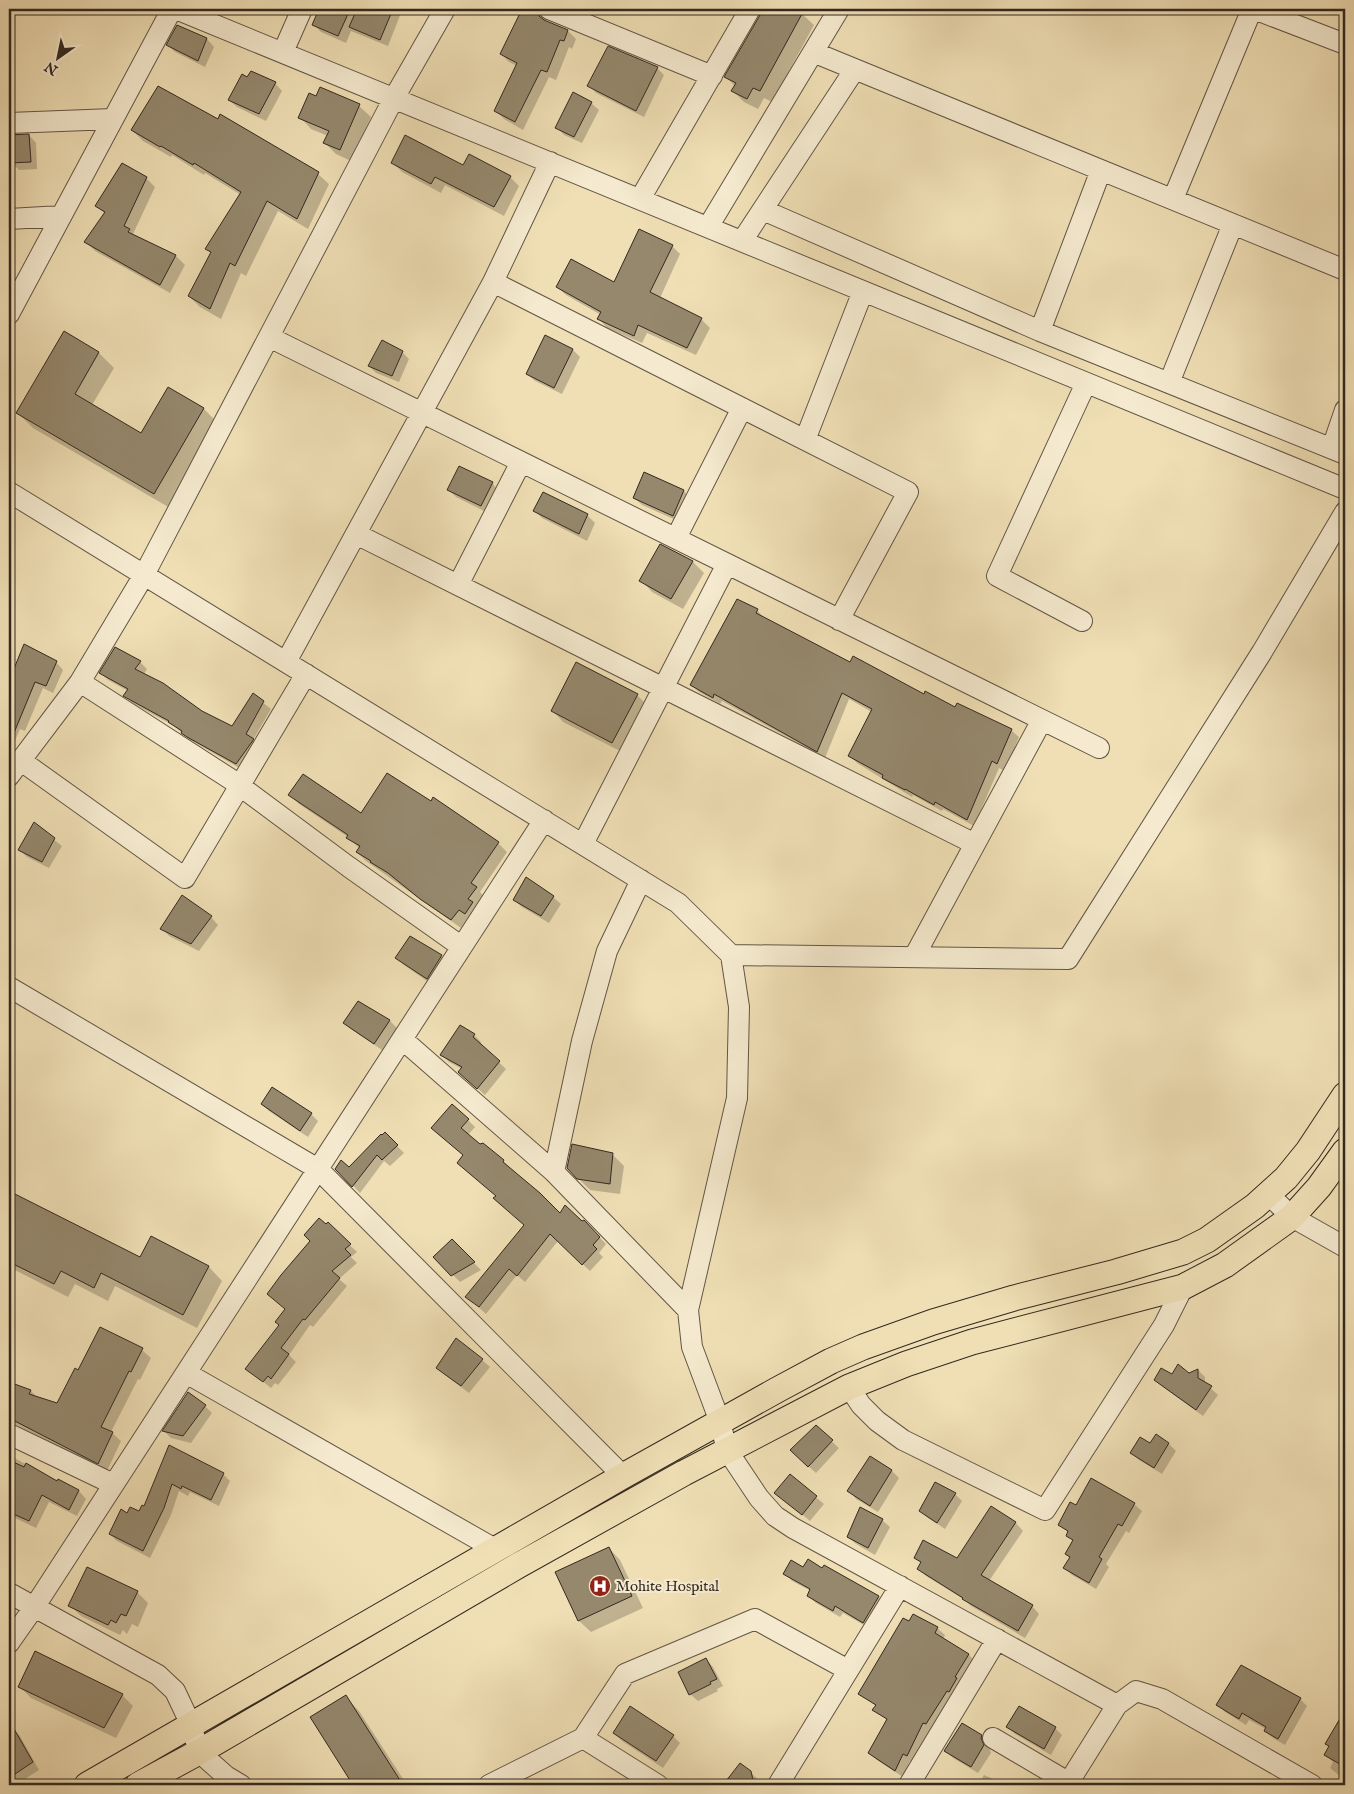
<svg xmlns="http://www.w3.org/2000/svg" width="1354" height="1794" viewBox="0 0 1354 1794" font-family="'IM FELL English',serif">
<style>
.shadow{fill:#0003}
.building{fill:#95886d;stroke:#332920}
.lines{fill:none;stroke-linecap:round;stroke-linejoin:round}
.minor-casing{stroke:#625645;stroke-width:22}
.major-casing{stroke:#332920;stroke-width:27}
.minor{stroke:#f5eacf;stroke-width:20}
.major{stroke:#f0dfb5;stroke-width:25}
.labels{text-anchor:middle;dominant-baseline:central;stroke-width:4;stroke-linejoin:round;paint-order:stroke}
.poi-label{font-size:15px;fill:#332920;stroke:#f5eacf;text-anchor:start}
</style>
<rect width="100%" height="100%" fill="#f0dfb5"/>
<filter id="stains"><feTurbulence type="fractalNoise" baseFrequency=".004" numOctaves="4"/><feColorMatrix values="0 0 0 0 .2 0 0 0 0 .09 0 0 0 0 .02 0 0 0 .5 -.17"/></filter>
<radialGradient id="worn" r=".72"><stop offset=".6" stop-color="#630" stop-opacity="0"/><stop offset="1" stop-color="#630" stop-opacity=".3"/></radialGradient>
<path class="shadow" d="M 321,9 L 400,9 L 399,11 L 401,13 L 388,46 L 351,31 L 346,43 L 321,32 L 314,25 Z
M 523,9 L 549,9 L 546,14 L 546,21 L 568,31 L 576,39 L 572,49 L 569,47 L 556,80 L 549,77 L 523,130 L 504,119 L 496,111 L 517,66 L 509,62 L 501,54 Z
M 570,9 L 589,9 L 586,15 Z
M 763,9 L 783,9 L 802,14 L 814,25 L 772,102 L 764,98 L 758,109 L 744,102 L 733,91 L 735,86 L 726,77 L 761,15 Z
M 177,27 L 207,39 L 214,47 L 205,67 L 175,52 L 168,45 Z
M 657,68 L 664,75 L 644,117 L 596,93 L 589,85 Z
M 248,79 L 275,83 L 282,91 L 266,121 L 237,107 L 229,100 Z
M 321,88 L 359,106 L 371,117 L 351,161 L 336,154 L 325,143 L 328,136 L 311,129 L 300,117 L 317,98 Z
M 591,103 L 599,110 L 582,143 L 564,135 L 557,127 Z
M 221,116 L 318,174 L 329,184 L 308,229 L 278,211 L 246,276 L 241,273 L 221,319 L 200,307 L 189,296 L 212,253 L 207,249 L 241,195 L 205,173 L 204,175 L 172,155 L 171,157 L 143,141 L 132,130 L 218,121 Z
M 29,135 L 36,143 L 37,169 L 19,170 L 11,162 Z
M 393,163 L 464,167 L 510,177 L 519,186 L 504,216 L 445,185 L 441,193 L 402,172 Z
M 123,164 L 146,178 L 155,187 L 133,234 L 137,238 L 176,256 L 185,265 L 170,293 L 95,251 L 86,242 L 105,214 L 97,206 Z
M 672,246 L 680,254 L 660,298 L 701,319 L 710,328 L 696,355 L 647,333 L 642,343 L 607,328 L 599,319 L 601,315 L 566,295 L 557,287 L 615,283 Z
M 64,333 L 99,353 L 114,368 L 92,405 L 141,434 L 168,389 L 204,409 L 219,424 L 170,508 L 33,428 L 18,413 Z
M 573,350 L 580,357 L 562,394 L 535,381 L 527,374 Z
M 402,352 L 409,359 L 399,382 L 376,373 L 369,366 Z
M 645,474 L 684,491 L 691,499 L 680,522 L 642,505 L 634,498 Z
M 492,483 L 499,491 L 488,513 L 456,497 L 449,490 Z
M 535,511 L 587,515 L 595,523 L 587,541 L 542,518 Z
M 661,546 L 693,562 L 704,573 L 683,609 L 652,592 L 641,580 Z
M 757,610 L 764,618 L 851,663 L 956,708 L 1011,730 L 1019,737 L 1005,771 L 999,768 L 974,826 L 943,809 L 942,811 L 913,795 L 912,797 L 857,763 L 849,755 L 872,712 L 849,699 L 825,758 L 722,701 L 720,704 L 699,692 L 692,685 Z
M 25,646 L 56,662 L 63,670 L 53,693 L 43,688 L 25,731 L 20,729 L 9,755 L 9,684 Z
M 140,662 L 147,669 L 144,674 L 202,712 L 232,728 L 253,695 L 271,709 L 253,740 L 260,747 L 243,770 L 190,740 L 174,726 L 132,703 L 125,695 L 128,691 L 108,680 L 101,673 Z
M 637,695 L 648,706 L 624,753 L 563,722 L 552,710 Z
M 290,795 L 362,815 L 498,843 L 507,852 L 480,892 L 485,897 L 474,923 L 468,918 L 461,928 L 366,861 L 357,852 L 360,849 L 348,837 L 299,804 Z
M 34,824 L 62,846 L 49,868 L 27,857 L 20,850 Z
M 182,897 L 211,917 L 218,925 L 199,951 L 169,936 L 162,928 Z
M 553,897 L 561,904 L 549,923 L 522,907 L 514,900 Z
M 441,956 L 449,963 L 434,986 L 404,965 L 397,958 Z
M 389,1020 L 397,1028 L 382,1050 L 352,1030 L 345,1023 Z
M 474,1035 L 481,1042 L 480,1045 L 506,1069 L 485,1095 L 467,1079 L 462,1069 L 449,1062 L 442,1055 Z
M 262,1104 L 311,1114 L 318,1121 L 308,1137 L 269,1111 Z
M 468,1120 L 475,1127 L 468,1135 L 503,1161 L 560,1214 L 582,1223 L 584,1221 L 606,1244 L 599,1253 L 603,1257 L 590,1271 L 558,1241 L 525,1282 L 517,1275 L 486,1314 L 467,1297 L 525,1226 L 497,1196 L 464,1156 L 440,1135 Z
M 385,1134 L 404,1153 L 390,1166 L 384,1161 L 360,1193 L 337,1169 L 349,1168 Z
M 612,1154 L 624,1166 L 620,1194 L 590,1190 L 568,1168 Z
M 12,1194 L 140,1259 L 152,1238 L 209,1267 L 222,1281 L 197,1328 L 115,1286 L 108,1301 L 75,1284 L 68,1297 L 9,1267 L 9,1201 Z
M 328,1224 L 357,1252 L 351,1257 L 357,1263 L 339,1279 L 347,1286 L 313,1327 L 310,1325 L 289,1355 L 296,1362 L 278,1385 L 275,1383 L 271,1388 L 247,1369 L 280,1325 L 286,1309 L 268,1294 Z
M 452,1241 L 481,1270 L 460,1282 L 435,1257 Z
M 142,1350 L 151,1358 L 140,1380 L 138,1379 L 111,1432 L 121,1441 L 107,1471 L 9,1421 L 9,1382 L 31,1391 L 38,1398 L 58,1405 L 78,1372 Z
M 482,1360 L 490,1367 L 469,1393 L 445,1375 L 437,1368 Z
M 1198,1370 L 1205,1377 L 1205,1383 L 1218,1395 L 1203,1416 L 1163,1387 L 1156,1380 L 1172,1376 L 1189,1374 Z
M 205,1406 L 212,1413 L 191,1443 L 171,1438 L 164,1431 Z
M 816,1427 L 839,1448 L 816,1473 L 799,1458 Z
M 1156,1436 L 1169,1444 L 1176,1451 L 1162,1474 L 1139,1460 L 1132,1453 L 1151,1445 Z
M 170,1447 L 223,1474 L 230,1481 L 219,1506 L 190,1492 L 188,1496 L 179,1491 L 171,1515 L 150,1558 L 117,1541 L 110,1534 L 128,1514 L 140,1513 L 144,1508 Z
M 9,1455 L 58,1482 L 58,1481 L 79,1491 L 86,1499 L 77,1516 L 49,1502 L 36,1528 L 13,1517 L 9,1512 Z
M 870,1458 L 892,1471 L 899,1478 L 878,1512 L 856,1499 L 849,1491 Z
M 790,1476 L 824,1504 L 810,1521 L 776,1493 Z
M 955,1494 L 962,1501 L 945,1529 L 928,1518 L 921,1511 Z
M 1134,1504 L 1142,1511 L 1129,1533 L 1126,1531 L 1106,1564 L 1109,1567 L 1096,1589 L 1072,1575 L 1065,1568 L 1070,1558 L 1066,1554 L 1073,1541 L 1067,1536 L 1069,1533 L 1060,1525 L 1076,1506 Z
M 992,1508 L 1016,1523 L 1023,1531 L 989,1581 L 1032,1606 L 1039,1614 L 1025,1638 L 971,1606 L 965,1600 L 926,1576 L 919,1569 L 922,1564 L 916,1558 L 958,1559 Z
M 882,1520 L 890,1527 L 875,1555 L 856,1544 L 848,1537 Z
M 609,1548 L 620,1560 L 643,1608 L 591,1632 L 579,1621 L 557,1573 Z
M 825,1566 L 879,1597 L 886,1604 L 871,1629 L 843,1613 L 840,1617 L 816,1603 L 808,1596 L 811,1591 L 792,1581 L 785,1573 L 804,1568 L 823,1570 Z
M 137,1592 L 148,1603 L 138,1627 L 132,1624 L 127,1634 L 123,1630 L 120,1635 L 81,1616 L 70,1605 Z
M 937,1628 L 945,1635 L 943,1639 L 969,1655 L 976,1662 L 933,1731 L 931,1729 L 915,1762 L 910,1761 L 903,1777 L 877,1760 L 870,1753 L 888,1721 L 874,1709 L 876,1706 L 860,1694 Z
M 706,1659 L 713,1667 L 723,1686 L 717,1689 L 718,1691 L 698,1701 L 690,1694 Z
M 19,1686 L 122,1695 L 133,1706 L 116,1738 L 31,1698 Z
M 346,1697 L 359,1711 L 407,1785 L 354,1785 L 312,1718 Z
M 1300,1699 L 1307,1706 L 1285,1745 L 1273,1738 L 1265,1731 L 1266,1729 L 1249,1720 L 1246,1725 L 1225,1712 L 1218,1705 Z
M 1339,1723 L 1345,1727 L 1345,1780 L 1330,1768 L 1333,1762 L 1325,1754 L 1330,1747 L 1327,1744 Z
M 1008,1727 L 1055,1728 L 1062,1735 L 1051,1755 L 1015,1734 Z
M 13,1729 L 20,1736 L 39,1770 L 17,1784 L 9,1776 L 9,1731 Z
M 614,1733 L 673,1736 L 680,1743 L 663,1768 L 622,1741 Z
M 981,1736 L 988,1744 L 991,1753 L 978,1773 L 953,1758 L 946,1751 Z
M 750,1772 L 764,1785 L 723,1785 L 727,1778 L 733,1774 Z
M 984,1775 L 1007,1785 L 978,1785 Z"/>
<path class="building" d="M 319,9 L 336,9 L 348,14 L 338,36 L 312,25 Z
M 357,9 L 393,9 L 380,40 L 349,27 Z
M 522,9 L 537,9 L 539,16 L 544,20 L 568,30 L 564,41 L 560,40 L 547,72 L 541,70 L 515,122 L 494,111 L 517,63 L 500,54 Z
M 762,9 L 785,9 L 803,12 L 760,91 L 753,88 L 747,99 L 731,91 L 736,83 L 724,77 L 760,15 Z
M 177,25 L 207,38 L 198,61 L 166,45 Z
M 608,46 L 658,67 L 636,111 L 587,86 Z
M 251,71 L 276,82 L 259,114 L 228,100 L 242,74 L 247,77 Z
M 158,86 L 218,119 L 220,114 L 319,172 L 297,219 L 267,201 L 235,266 L 230,263 L 210,309 L 188,296 L 211,252 L 205,249 L 241,192 L 194,163 L 193,165 L 161,146 L 160,147 L 131,130 Z
M 320,87 L 360,104 L 340,150 L 323,143 L 329,131 L 298,118 L 309,93 L 316,96 Z
M 573,92 L 592,102 L 574,137 L 555,128 Z
M 29,134 L 31,162 L 10,163 L 9,135 Z
M 405,135 L 463,165 L 469,154 L 511,176 L 494,207 L 435,177 L 431,184 L 391,163 Z
M 122,163 L 147,177 L 124,226 L 130,229 L 128,232 L 176,255 L 160,285 L 84,242 L 105,212 L 95,206 Z
M 639,229 L 673,245 L 650,292 L 702,318 L 687,348 L 638,325 L 634,336 L 597,319 L 601,312 L 556,287 L 571,259 L 614,282 Z
M 64,331 L 99,352 L 75,394 L 141,433 L 168,387 L 204,408 L 154,494 L 16,413 Z
M 545,335 L 573,349 L 554,388 L 526,374 Z
M 382,340 L 403,351 L 392,376 L 368,366 Z
M 459,466 L 493,482 L 481,506 L 447,490 Z
M 644,472 L 684,490 L 673,516 L 633,498 Z
M 543,492 L 588,514 L 579,534 L 533,511 Z
M 660,544 L 693,561 L 671,599 L 639,581 Z
M 737,599 L 758,609 L 756,613 L 850,662 L 853,656 L 924,694 L 925,691 L 955,707 L 957,703 L 1012,729 L 997,764 L 992,761 L 967,820 L 935,802 L 934,805 L 905,789 L 905,790 L 882,778 L 883,775 L 848,756 L 872,709 L 842,693 L 817,752 L 714,694 L 713,698 L 690,685 Z
M 24,644 L 57,661 L 46,686 L 35,682 L 9,745 L 9,681 Z
M 115,647 L 141,661 L 135,669 L 163,683 L 202,711 L 232,726 L 253,693 L 264,701 L 246,734 L 254,739 L 236,764 L 187,737 L 181,733 L 182,731 L 168,722 L 169,721 L 123,696 L 128,689 L 99,673 Z
M 576,662 L 638,694 L 612,743 L 551,711 Z
M 387,773 L 431,801 L 433,797 L 499,842 L 471,883 L 477,887 L 468,899 L 473,902 L 465,914 L 459,910 L 451,920 L 420,899 L 388,873 L 370,862 L 371,861 L 356,852 L 360,846 L 346,838 L 348,835 L 288,795 L 303,774 L 361,813 Z
M 34,822 L 55,838 L 42,862 L 18,850 Z
M 526,877 L 554,896 L 541,916 L 513,900 Z
M 182,895 L 212,916 L 191,944 L 160,929 Z
M 410,936 L 442,955 L 427,979 L 395,958 Z
M 358,1001 L 390,1020 L 374,1044 L 343,1023 Z
M 460,1025 L 475,1034 L 473,1037 L 500,1061 L 477,1089 L 458,1072 L 462,1067 L 440,1055 Z
M 272,1087 L 312,1113 L 300,1131 L 261,1104 Z
M 452,1104 L 469,1119 L 461,1128 L 480,1144 L 483,1143 L 504,1160 L 503,1162 L 540,1193 L 560,1213 L 565,1205 L 582,1221 L 584,1220 L 600,1237 L 593,1245 L 597,1249 L 582,1265 L 550,1234 L 517,1276 L 509,1269 L 479,1307 L 465,1297 L 524,1225 L 493,1198 L 496,1196 L 457,1163 L 463,1155 L 431,1128 Z
M 385,1132 L 398,1145 L 382,1160 L 377,1155 L 352,1187 L 335,1169 L 341,1160 L 349,1167 L 381,1134 L 382,1135 Z
M 572,1144 L 613,1153 L 610,1184 L 577,1179 L 567,1168 Z
M 9,1191 L 140,1257 L 151,1236 L 209,1266 L 183,1315 L 101,1273 L 94,1288 L 61,1271 L 54,1284 L 9,1262 Z
M 319,1218 L 326,1224 L 328,1222 L 351,1244 L 345,1249 L 351,1255 L 332,1271 L 340,1278 L 305,1320 L 303,1319 L 281,1348 L 289,1354 L 271,1379 L 268,1376 L 263,1382 L 245,1369 L 279,1325 L 275,1322 L 285,1309 L 267,1294 L 281,1275 L 310,1241 L 304,1235 Z
M 452,1239 L 475,1262 L 451,1276 L 433,1257 Z
M 100,1327 L 143,1348 L 131,1372 L 129,1371 L 101,1427 L 113,1432 L 98,1464 L 9,1418 L 9,1382 L 31,1390 L 29,1394 L 57,1403 L 75,1368 L 78,1370 Z
M 456,1338 L 483,1359 L 461,1386 L 436,1368 Z
M 1178,1364 L 1189,1373 L 1198,1369 L 1198,1378 L 1212,1386 L 1196,1410 L 1154,1380 L 1161,1368 L 1172,1374 Z
M 188,1392 L 206,1405 L 183,1436 L 162,1431 Z
M 816,1425 L 833,1440 L 808,1467 L 790,1450 Z
M 1156,1434 L 1169,1443 L 1154,1468 L 1130,1453 L 1140,1437 L 1150,1443 Z
M 169,1445 L 224,1473 L 211,1500 L 182,1486 L 181,1489 L 172,1484 L 164,1508 L 143,1551 L 109,1534 L 121,1509 L 127,1513 L 130,1507 L 139,1511 L 142,1505 L 144,1506 Z
M 870,1456 L 892,1470 L 870,1506 L 847,1491 Z
M 9,1460 L 24,1467 L 26,1463 L 57,1481 L 58,1479 L 79,1490 L 69,1510 L 42,1495 L 29,1521 L 9,1512 Z
M 790,1474 L 817,1496 L 802,1515 L 774,1493 Z
M 1091,1478 L 1135,1503 L 1122,1526 L 1118,1524 L 1099,1557 L 1102,1559 L 1089,1583 L 1063,1568 L 1070,1557 L 1065,1554 L 1073,1540 L 1066,1536 L 1068,1531 L 1058,1525 L 1070,1502 L 1076,1505 Z
M 935,1482 L 956,1493 L 937,1523 L 919,1511 Z
M 991,1506 L 1016,1522 L 981,1575 L 1033,1605 L 1018,1631 L 962,1599 L 963,1598 L 917,1569 L 921,1562 L 914,1558 L 923,1540 L 957,1558 Z
M 860,1507 L 883,1519 L 868,1548 L 847,1537 Z
M 609,1547 L 632,1596 L 578,1621 L 555,1572 Z
M 808,1559 L 822,1568 L 824,1565 L 879,1596 L 863,1623 L 835,1606 L 833,1611 L 807,1596 L 810,1589 L 783,1574 L 791,1560 L 803,1567 Z
M 87,1567 L 138,1591 L 126,1616 L 121,1614 L 116,1623 L 111,1620 L 108,1625 L 68,1606 Z
M 913,1614 L 938,1627 L 935,1633 L 969,1654 L 955,1677 L 957,1678 L 949,1692 L 947,1691 L 926,1724 L 923,1723 L 907,1756 L 903,1754 L 895,1771 L 868,1753 L 887,1719 L 872,1710 L 876,1705 L 858,1694 L 903,1618 L 909,1621 Z
M 35,1651 L 123,1694 L 104,1728 L 18,1687 Z
M 706,1658 L 717,1679 L 710,1682 L 711,1684 L 689,1695 L 678,1672 Z
M 1241,1665 L 1301,1698 L 1278,1739 L 1264,1731 L 1266,1727 L 1242,1713 L 1239,1719 L 1216,1705 Z
M 346,1695 L 403,1785 L 353,1785 L 310,1717 Z
M 630,1706 L 674,1735 L 656,1761 L 613,1733 Z
M 1019,1706 L 1056,1727 L 1044,1749 L 1006,1727 Z
M 1345,1710 L 1345,1767 L 1324,1755 L 1329,1746 L 1325,1744 Z
M 9,1720 L 33,1762 L 9,1778 Z
M 962,1723 L 982,1735 L 981,1738 L 984,1745 L 971,1767 L 944,1751 Z
M 740,1763 L 751,1771 L 754,1785 L 723,1785 Z"/>
<g class="lines">
<g class="minor-casing">
<path id="minor" d="M 176,9 L 1345,489
M 549,9 L 712,76
M 1254,9 L 1345,44
M 283,52 L 302,9
M 813,52 L 1345,270
M 9,123 L 113,119
M 640,199 L 750,9
M 1173,199 L 1252,9
M 763,210 L 1040,331 L 1345,454
M 9,219 L 61,216
M 708,227 L 839,9
M 742,241 L 855,69
M 493,282 L 908,492 L 839,620
M 9,314 L 172,9
M 1040,331 L 1101,170
M 269,337 L 1099,748
M 1169,383 L 1233,224
M 805,440 L 863,291
M 1332,448 L 1345,410
M 9,492 L 678,903 L 731,955 L 739,1007 L 737,1098 L 688,1310 L 692,1347 L 720,1422 L 727,1450 L 759,1498 L 775,1516 L 793,1528 L 1117,1705
M 356,534 L 975,844
M 676,538 L 742,408
M 458,585 L 521,462
M 1082,621 L 997,576 L 1086,383
M 286,662 L 493,282 L 550,162
M 80,682 L 232,780 L 349,867 L 462,947
M 20,760 L 185,878 L 306,674
M 9,776 L 80,682 L 144,575 L 394,98 L 445,9
M 583,844 L 727,564
M 731,955 L 1068,959 L 1262,652 L 1345,512
M 914,957 L 1042,720
M 9,987 L 318,1169 L 623,1476
M 402,1039 L 554,1172 L 688,1310
M 554,1172 L 582,1041 L 607,951 L 641,880
M 1268,1194 L 1292,1217 L 1345,1247
M 186,1373 L 495,1549
M 849,1387 L 861,1405 L 877,1421 L 903,1440 L 1045,1510 L 1164,1325 L 1183,1287
M 9,1434 L 113,1484
M 9,1593 L 158,1675 L 175,1691 L 191,1725 L 199,1752 L 226,1776 L 241,1785
M 9,1643 L 35,1606 L 544,820
M 993,1738 L 1073,1785
M 489,1785 L 583,1738
M 658,1785 L 583,1738 L 625,1674 L 755,1619 L 848,1670
M 778,1785 L 900,1586
M 909,1785 L 997,1639
M 1067,1785 L 1117,1705 L 1136,1691 L 1162,1699 L 1312,1785"/>
</g>
<g class="major-casing">
<path id="major" d="M 87,1785 L 623,1476 L 777,1390 L 831,1361 L 863,1347 L 933,1322 L 1014,1298 L 1116,1272 L 1183,1252 L 1207,1240 L 1255,1206 L 1286,1178 L 1308,1151 L 1345,1095
M 138,1785 L 199,1752 L 519,1565 L 684,1473 L 849,1387 L 906,1364 L 972,1342 L 1183,1287 L 1225,1265 L 1292,1217 L 1319,1187 L 1345,1151"/>
</g>
<use href="#minor" class="minor"/>
<use href="#major" class="major"/>
</g>
<defs>
<g id="hospital-disc" transform="scale(1.125)"><circle r="9.5" fill="#8f2418" stroke="#f5eacf"/><path d="M-5-5h3v3.5h4V-5h3V5h-3V1.5h-4V5h-3Z" fill="#fff"/></g>
</defs>
<g fill-rule="evenodd">
<use href="#hospital-disc" x="600" y="1586"/>
</g>
<g class="labels">
<g class="poi-label">
<text x="616" y="1586">Mohite Hospital</text>
</g>
</g>
<rect width="1354" height="1794" fill="none" stroke="#f0dfb5" stroke-width="30"/>
<rect x="10" y="10" width="1334" height="1774" fill="none" stroke="#332920" stroke-width="2.5"/>
<rect x="15" y="15" width="1324" height="1764" fill="none" stroke="#332920"/>
<g transform="translate(58 58) rotate(213)" stroke="#f5eacf" stroke-width="4" paint-order="stroke">
<path d="M0-4L9 19L0 12L-9 19Z" fill="#332920"/>
<text y="-8" font-size="14" font-weight="bold" text-anchor="middle" fill="#332920">N</text>
</g>
<rect width="100%" height="100%" filter="url(#stains)"/>
<rect width="100%" height="100%" fill="url(#worn)"/>
</svg>
